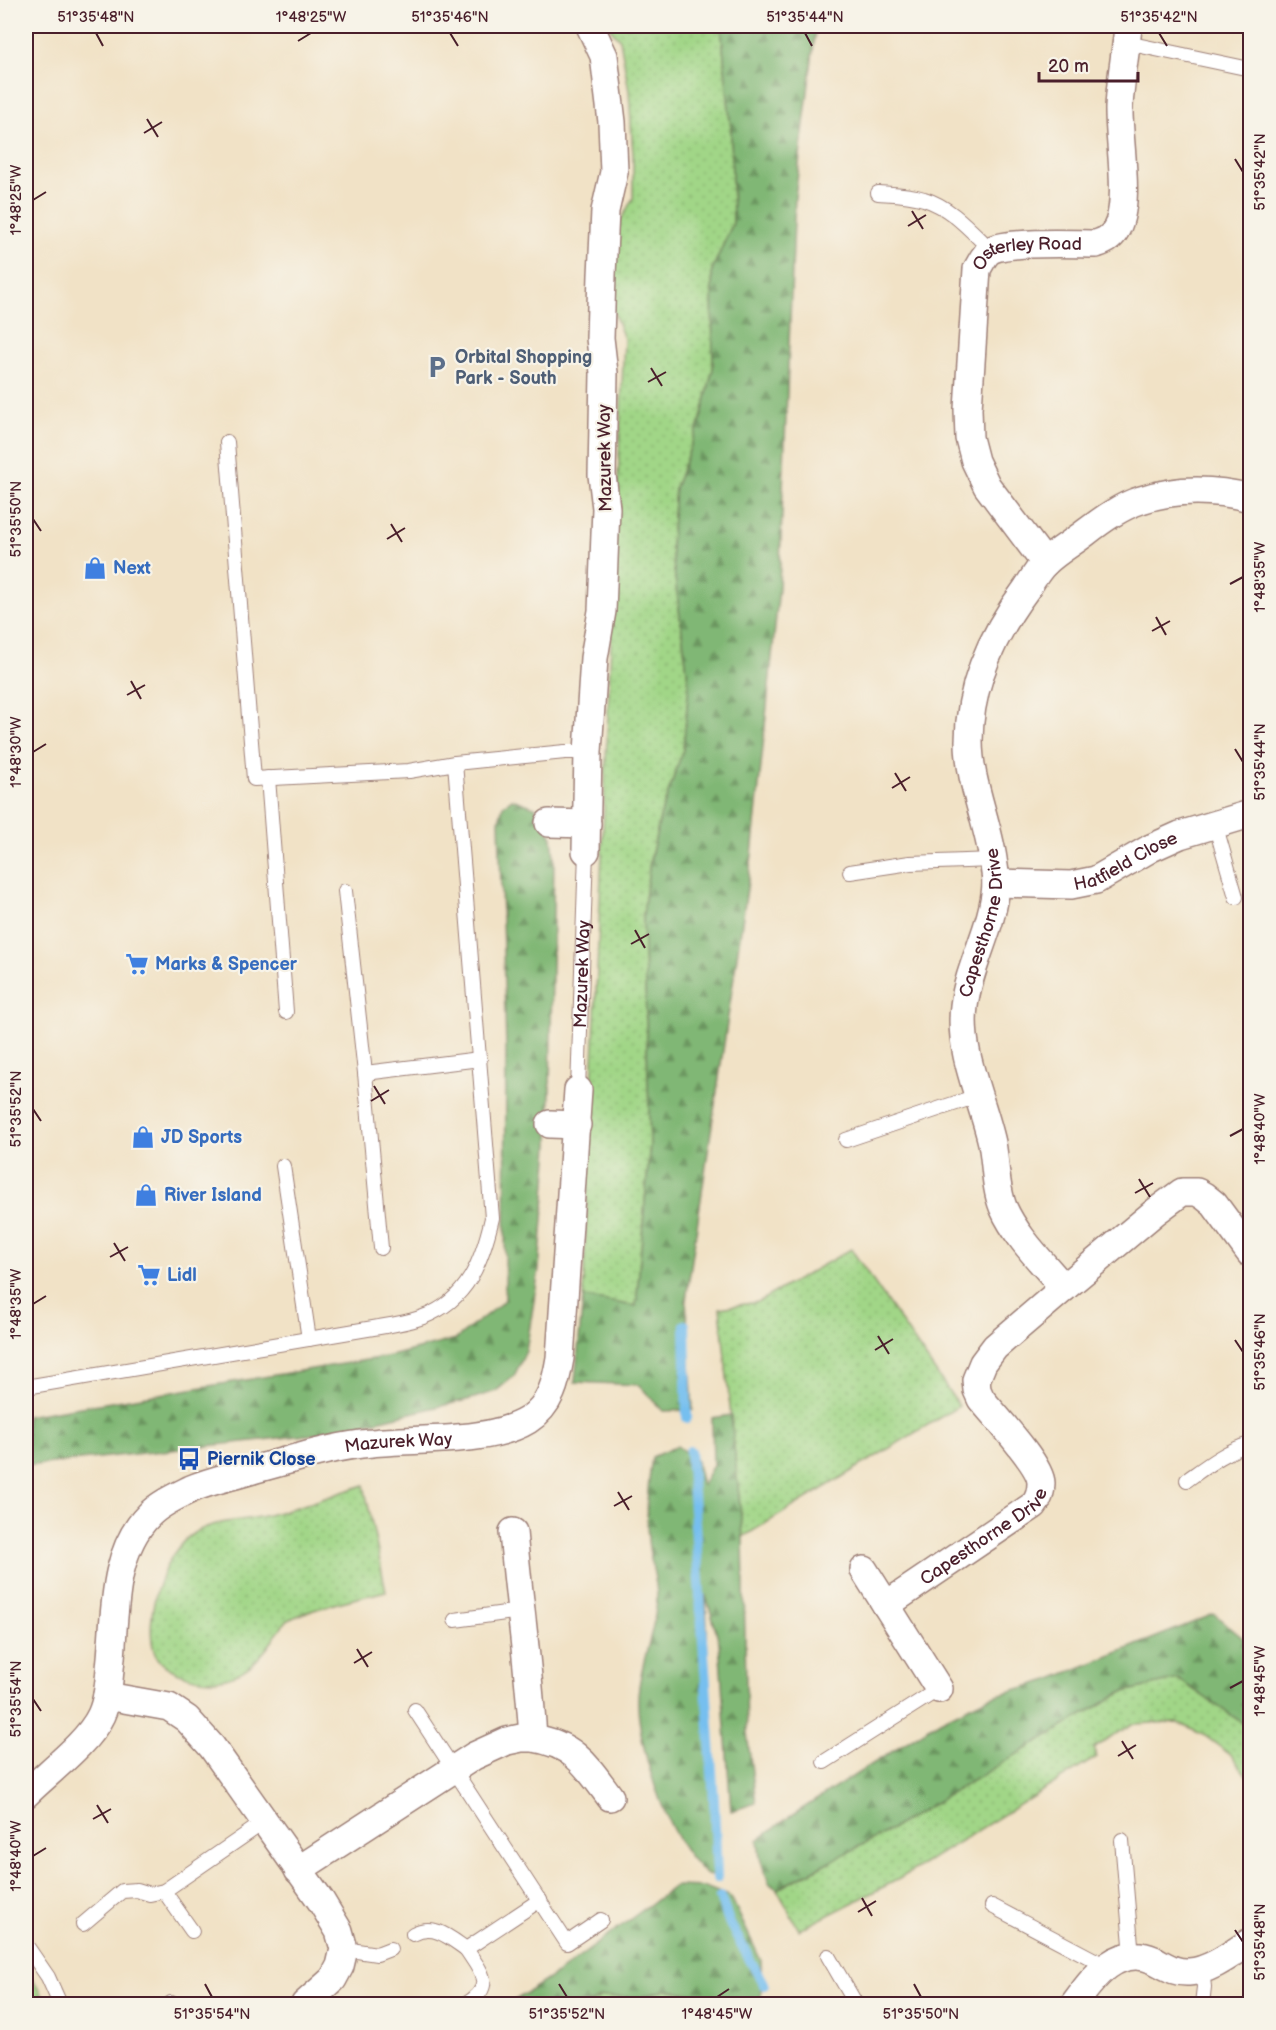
<svg xmlns="http://www.w3.org/2000/svg" width="1276" height="2030" viewBox="0 0 1276 2030" font-family="'Balsamiq Sans',sans-serif">
<style>
.grass{fill:url(#grass-dots);stroke:#767a59;stroke-width:1.5}
.forest{fill:url(#forest-firs);stroke:#656b50;stroke-width:1.5}
.lines{fill:none;stroke-linecap:round;stroke-linejoin:round}
.stream{stroke:#76bfef;stroke-width:10}
.service-casing{stroke:#9e8078;stroke-width:16}
.minor-casing{stroke:#9e8078;stroke-width:30}
.service{stroke:#fff;stroke-width:14}
.minor{stroke:#fff;stroke-width:27}
.ticks{fill:none;stroke:#4a1f2b;stroke-width:2}
.labels{text-anchor:middle;dominant-baseline:central;stroke-width:4.5;stroke-linejoin:round;paint-order:stroke}
.street-label{font-size:18px;fill:#4a1f2b;stroke:#f7f3e8}
.service-label{font-size:18px;font-weight:bold;fill:#4e5e75;stroke:#f7f3e8;text-anchor:start}
.shop-label{font-size:18px;font-weight:bold;fill:#366cbe;stroke:#f7f3e8;text-anchor:start}
.transit-label{font-size:18px;font-weight:bold;fill:#164399;stroke:#f7f3e8;text-anchor:start}
.neatline{fill:none;stroke:#4a1f2b;stroke-width:2}
.ticks-label{font-size:15px;text-anchor:middle;fill:#4a1f2b}
</style>
<defs>
<pattern id="grass-dots" width="8" height="8" patternUnits="userSpaceOnUse" patternTransform="scale(1.5)"><rect width="8" height="8" fill="#a1d687"/><path d="M2 2h.1M6 6h.1" fill="none" stroke="#8cb775" stroke-width="1.8" stroke-linecap="round"/></pattern>
<pattern id="forest-firs" width="22" height="20" patternUnits="userSpaceOnUse" patternTransform="scale(1.5)"><rect width="22" height="20" fill="#80b774"/><path d="M5 1l3.5 6h-7zM16 11l3.5 6h-7z" fill="#6b945f"/></pattern>
</defs>
<rect width="100%" height="100%" fill="#f7f3e8"/>
<filter id="ink" filterUnits="userSpaceOnUse"><feTurbulence type="fractalNoise" baseFrequency=".0167" numOctaves="2"/><feDisplacementMap in="SourceGraphic" scale="12" xChannelSelector="R" yChannelSelector="G"/><feConvolveMatrix kernelMatrix="1 2 1 2 8 2 1 2 1" color-interpolation-filters="sRGB"/></filter>
<filter id="wash" filterUnits="userSpaceOnUse"><feTurbulence type="fractalNoise" baseFrequency=".008" numOctaves="4" result="noise"/><feDisplacementMap in="SourceGraphic" scale="24" xChannelSelector="R" yChannelSelector="G"/><feGaussianBlur stdDeviation="1.35" result="paint"/><feColorMatrix in="noise" values="0 0 0 0 0 0 0 0 0 0 0 0 0 0 0 0 0 1.4 0 .05"/><feComposite in="paint" operator="in"/></filter>
<g filter="url(#wash)">
<rect width="100%" height="100%" fill="#f1e2c6"/>
<path class="grass" d="M 608,26 L 721,26 L 731,129 L 733,223 L 712,270 L 713,369 L 701,419 L 675,488 L 671,546 L 689,686 L 683,750 L 661,814 L 650,861 L 643,915 L 650,1144 L 636,1307 L 583,1297 L 624,339 L 613,310 L 614,232 L 633,198 L 633,155 L 629,91 L 620,40 Z
M 851,1249 L 959,1406 L 743,1537 L 720,1308 L 758,1302 Z
M 364,1485 L 386,1591 C 364,1597 301,1610 286,1622 C 281,1626 277,1634 273,1640 C 258,1661 243,1677 216,1680 C 197,1681 160,1671 154,1651 C 144,1616 162,1553 194,1533 C 217,1519 243,1522 268,1515 C 301,1507 332,1495 364,1485 Z
M 1178,1679 L 1250,1728 L 1250,1780 L 1232,1756 L 1205,1736 L 1177,1722 L 1132,1724 L 1093,1749 L 1097,1757 L 899,1879 L 799,1930 L 777,1889 L 881,1835 L 1120,1693 Z
M 26,1971 L 40,1990 L 46,2004 L 26,2004 Z
M 665,1990 L 709,1995 L 729,2004 L 588,2004 L 601,1997 L 641,1997 Z"/>
<path class="forest" d="M 721,26 L 816,26 L 795,197 L 779,587 L 752,855 L 686,1300 L 693,1410 L 663,1411 L 639,1385 L 575,1382 L 583,1297 L 636,1306 L 650,1144 L 643,915 L 650,861 L 661,814 L 683,750 L 689,686 L 671,546 L 675,488 L 701,419 L 713,369 L 712,270 L 733,223 L 731,129 Z
M 512,799 L 535,807 L 552,837 L 554,858 L 549,1146 L 539,1269 L 526,1351 L 514,1376 L 496,1391 L 471,1399 L 325,1433 L 26,1466 L 26,1416 L 391,1356 L 456,1339 L 505,1300 L 506,1046 L 499,821 L 503,806 Z
M 731,1415 L 743,1537 L 747,1733 L 756,1803 L 731,1811 L 719,1642 L 706,1595 L 710,1740 L 715,1832 L 719,1866 L 716,1876 C 713,1876 710,1876 707,1875 C 704,1873 700,1868 697,1865 C 665,1832 636,1742 638,1696 C 640,1662 656,1631 657,1597 C 657,1578 649,1558 648,1539 C 645,1509 648,1486 652,1457 L 677,1446 L 696,1460 L 702,1485 L 713,1465 L 712,1418 Z
M 1214,1614 L 1250,1644 L 1250,1728 L 1178,1679 L 1120,1693 L 881,1835 L 777,1889 L 769,1883 L 760,1858 L 758,1840 L 789,1817 L 940,1721 L 987,1698 L 1049,1680 Z
M 675,1886 L 705,1887 L 731,1897 L 761,1961 L 761,2002 L 729,2004 L 709,1995 L 665,1990 L 641,1997 L 601,1997 L 588,2004 L 509,2004 L 558,1973 Z"/>
<g class="lines">
<path class="stream" d="M 685,1325 L 687,1418
M 690,1451 L 714,1800 L 717,1878
M 720,1897 L 730,1924 L 764,1985"/>
</g>
</g>
<g filter="url(#ink)">
<g class="lines">
<g class="service-casing">
<g id="service">
<path d="M 1127,43 L 1250,69"/>
<path d="M 878,193 C 893,194 909,194 924,199 C 951,207 972,232 991,250"/>
<path d="M 455,763 L 565,752 L 588,752"/>
<path d="M 268,778 L 286,1012"/>
<path d="M 1215,824 L 1236,897"/>
<path d="M 850,872 L 910,863 L 993,860"/>
<path d="M 345,891 L 365,1073 L 381,1248"/>
<path d="M 365,1073 L 480,1059"/>
<path id="s1" d="M 578,1090 L 586,851"/>
<path d="M 846,1140 L 977,1096"/>
<path d="M 283,1166 L 309,1339"/>
<path d="M 26,1387 L 391,1325 C 401,1323 413,1321 423,1317 C 468,1300 482,1261 492,1218 L 455,763 L 409,771 L 254,779 L 227,442"/>
<path d="M 1187,1480 C 1208,1465 1226,1451 1250,1444"/>
<path d="M 455,1620 L 520,1611"/>
<path d="M 415,1710 L 567,1943 L 601,1920"/>
<path d="M 824,1762 L 939,1689"/>
<path d="M 1122,1840 L 1132,1956"/>
<path d="M 164,1891 L 192,1931"/>
<path d="M 992,1906 L 1106,1966"/>
<path d="M 83,1924 L 122,1891 L 137,1890 L 150,1894 L 164,1891 L 264,1822"/>
<path d="M 413,1934 C 434,1923 449,1937 466,1949 L 540,1900"/>
<path d="M 26,1945 L 48,1977 L 60,2004"/>
<path d="M 344,1949 L 377,1954 L 390,1949"/>
<path d="M 466,1949 C 481,1972 496,1986 466,2004"/>
<path d="M 828,1956 L 856,2004"/>
<path d="M 171,2003 L 172,2004"/>
<path d="M 1202,2004 L 1204,1987 L 1202,1969"/>
</g>
</g>
<g class="minor-casing">
<g id="minor">
<path id="s2" d="M 1045,563 L 987,486 L 975,461 L 969,438 L 968,409 L 977,269 C 981,263 984,254 991,250 C 1009,241 1073,244 1096,244 C 1104,241 1110,239 1115,231 C 1132,205 1118,139 1119,108 C 1120,81 1126,53 1128,26"/>
<path d="M 549,823 L 587,824"/>
<path d="M 586,851 L 588,752 L 594,658 L 602,611 L 606,508 L 602,475 L 604,373 L 600,338 L 602,275 L 605,211 L 614,172 L 612,122 L 604,56 L 590,26"/>
<path id="s3" d="M 996,883 L 1071,885 L 1096,880 L 1151,848 L 1180,835 L 1250,814"/>
<path d="M 550,1124 L 577,1125"/>
<path d="M 1064,1288 L 1155,1212 L 1182,1192 L 1197,1192 L 1204,1196 L 1214,1204 L 1250,1253"/>
<path d="M 513,1532 C 519,1601 529,1669 533,1738 C 574,1744 587,1766 610,1797"/>
<path d="M 864,1570 L 939,1689"/>
<path id="s4" d="M 886,1605 L 1034,1505 C 1039,1499 1041,1492 1041,1483 C 1041,1465 994,1415 981,1399 L 977,1390 L 976,1380 L 983,1363 L 995,1347 L 1064,1288 C 1043,1263 1016,1237 1003,1207 C 995,1187 996,1164 992,1143 C 982,1098 958,1053 964,1006 C 969,964 994,926 996,884 C 996,876 994,867 993,859 C 987,819 969,781 969,741 C 969,684 994,632 1027,588 C 1032,580 1038,570 1045,563 C 1056,552 1072,543 1085,533 C 1102,520 1121,506 1141,500 C 1177,488 1214,489 1250,498"/>
<path d="M 107,1696 L 169,1707 L 187,1719 L 212,1747 L 321,1901 L 339,1931 L 344,1949 L 340,1966 L 333,1979 L 305,2004"/>
<path id="s5" d="M 26,1794 C 48,1772 88,1743 101,1715 C 109,1697 109,1677 111,1658 C 115,1611 113,1551 149,1515 C 159,1504 177,1496 191,1489 C 212,1480 235,1476 256,1469 C 294,1459 333,1446 372,1443 C 417,1438 489,1444 528,1420 C 551,1405 556,1382 560,1358 L 578,1090"/>
<path d="M 298,1870 L 474,1756 L 507,1741 L 521,1738 L 533,1738"/>
<path d="M 1074,2004 C 1093,1978 1117,1944 1154,1960 C 1166,1966 1175,1973 1189,1972 C 1210,1971 1233,1953 1250,1942"/>
</g>
</g>
<use href="#service" class="service"/>
<use href="#minor" class="minor"/>
</g>
</g>
<path class="ticks" d="M 96,33 L 103,46M 450,33 L 458,46M 805,33 L 812,46M 1159,33 L 1167,46M 298,41 L 311,33M 147,119 L 158,137M 144,133 L 162,122M 1235,159 L 1243,172M 33,200 L 46,192M 912,211 L 923,229M 908,226 L 926,215M 651,368 L 662,386M 648,382 L 666,372M 33,519 L 41,531M 391,524 L 402,542M 387,539 L 405,528M 1230,584 L 1243,577M 1156,617 L 1166,635M 1152,631 L 1170,621M 131,681 L 141,699M 127,695 L 145,685M 1235,749 L 1243,762M 33,752 L 46,744M 895,773 L 906,791M 892,788 L 910,777M 635,930 L 645,948M 631,944 L 649,934M 374,1086 L 385,1104M 371,1101 L 389,1090M 33,1109 L 41,1121M 1230,1136 L 1243,1129M 1139,1179 L 1150,1197M 1135,1193 L 1153,1183M 114,1243 L 125,1261M 110,1257 L 128,1247M 33,1304 L 46,1296M 878,1336 L 889,1354M 1235,1340 L 1243,1352M 875,1350 L 893,1339M 618,1492 L 629,1510M 614,1506 L 632,1496M 357,1649 L 368,1667M 354,1663 L 372,1652M 1230,1688 L 1243,1681M 33,1699 L 41,1711M 1122,1741 L 1133,1759M 1118,1756 L 1136,1745M 97,1805 L 108,1823M 93,1819 L 111,1809M 33,1856 L 46,1848M 862,1898 L 872,1916M 858,1912 L 876,1901M 1235,1930 L 1243,1942M 205,1984 L 212,1997M 559,1984 L 567,1997M 914,1984 L 921,1997M 717,1997 L 729,1989"/>
<defs>
<g id="parking-bare" transform="scale(1.8)"><path d="M-3.5-5.5H1a3.5 3.5 0 0 1 0 7H-1V5.5H-3.5ZM-1-3.4V-.6H.8a1.4 1.4 0 0 0 0-2.8Z" fill="#5c6f8a" stroke="#f7f3e8" stroke-width="2.5" paint-order="stroke"/></g>
<g id="shop-bare" transform="scale(1.8)"><path d="M-5-2.5h2.3a2.7 3.5 0 0 1 5.4 0H5L5.5 6h-11ZM-1.5-2.5h3a1.5 2.3 0 0 0-3 0Z" fill="#3f7fe0" stroke="#f7f3e8" stroke-width="2.5" paint-order="stroke"/></g>
<g id="supermarket-bare" transform="scale(1.8)"><path d="M-6-5.5h2.5l.6 2H6L4.5 2H-2.5L-4.4-4H-6ZM-1.5 3.2a1.3 1.3 0 1 0 .1 0ZM3 3.2a1.3 1.3 0 1 0 .1 0Z" fill="#3f7fe0" stroke="#f7f3e8" stroke-width="2.5" paint-order="stroke"/></g>
<g id="bus-bare" transform="scale(1.8)"><path d="M-5-6H5V4H4V6H2V4H-2V6H-4V4H-5ZM-3.5-4V0h7V-4ZM-3.5 1.2v1.5H-2V1.2ZM2 1.2v1.5H3.5V1.2Z" fill="#1a4fb4" stroke="#f7f3e8" stroke-width="2.5" paint-order="stroke"/></g>
</defs>
<g fill-rule="evenodd">
<use href="#parking-bare" x="437" y="367"/>
<use href="#shop-bare" x="95" y="568"/>
<use href="#supermarket-bare" x="137" y="964"/>
<use href="#shop-bare" x="143" y="1137"/>
<use href="#shop-bare" x="146" y="1195"/>
<use href="#supermarket-bare" x="149" y="1275"/>
<use href="#bus-bare" x="189" y="1459"/>
</g>
<g class="labels">
<g class="street-label">
<text stroke="none"><textPath href="#s2" startOffset="375">Osterley Road</textPath></text>
<text transform="translate(605 458) rotate(-91)">Mazurek Way</text>
<text stroke="none"><textPath href="#s3" startOffset="135">Hatfield Close</textPath></text>
<text stroke="none"><textPath href="#s4" startOffset="849">Capesthorne Drive</textPath></text>
<text stroke="none"><textPath href="#s1" startOffset="116">Mazurek Way</textPath></text>
<text stroke="none"><textPath href="#s5" startOffset="582">Mazurek Way</textPath></text>
<text stroke="none"><textPath href="#s4" startOffset="120">Capesthorne Drive</textPath></text>
</g>
<g class="service-label">
<text x="455" y="357">Orbital Shopping<tspan x="455" dy="21">Park - South</tspan></text>
</g>
<g class="shop-label">
<text x="113" y="568">Next</text>
<text x="155" y="964">Marks &amp; Spencer</text>
<text x="161" y="1137">JD Sports</text>
<text x="164" y="1195">River Island</text>
<text x="167" y="1275">Lidl</text>
</g>
<g class="transit-label">
<text x="207" y="1459">Piernik Close</text>
</g>
</g>
<rect width="1276" height="2030" fill="none" stroke="#f7f3e8" stroke-width="66"/>
<path d="M1039 72v9h99v-9" fill="none" stroke="#4a1f2b" stroke-width="3"/>
<text x="1048" y="72" font-size="18" fill="#4a1f2b" stroke="#f7f3e8" stroke-width="4.5" paint-order="stroke">20 m</text>
<rect x="33" y="33" width="1210" height="1964" class="neatline"/>
<g class="ticks-label">
<text x="96" y="22">51°35'48"N</text>
<text x="311" y="22">1°48'25"W</text>
<text x="450" y="22">51°35'46"N</text>
<text x="805" y="22">51°35'44"N</text>
<text x="1159" y="22">51°35'42"N</text>
<text transform="translate(1260 172) rotate(-90)" y="5">51°35'42"N</text>
<text transform="translate(16 200) rotate(-90)" y="5">1°48'25"W</text>
<text transform="translate(16 519) rotate(-90)" y="5">51°35'50"N</text>
<text transform="translate(1260 577) rotate(-90)" y="5">1°48'35"W</text>
<text transform="translate(16 752) rotate(-90)" y="5">1°48'30"W</text>
<text transform="translate(1260 762) rotate(-90)" y="5">51°35'44"N</text>
<text transform="translate(16 1109) rotate(-90)" y="5">51°35'52"N</text>
<text transform="translate(1260 1129) rotate(-90)" y="5">1°48'40"W</text>
<text transform="translate(16 1304) rotate(-90)" y="5">1°48'35"W</text>
<text transform="translate(1260 1352) rotate(-90)" y="5">51°35'46"N</text>
<text transform="translate(1260 1681) rotate(-90)" y="5">1°48'45"W</text>
<text transform="translate(16 1699) rotate(-90)" y="5">51°35'54"N</text>
<text transform="translate(16 1856) rotate(-90)" y="5">1°48'40"W</text>
<text transform="translate(1260 1942) rotate(-90)" y="5">51°35'48"N</text>
<text x="212" y="2019">51°35'54"N</text>
<text x="567" y="2019">51°35'52"N</text>
<text x="717" y="2019">1°48'45"W</text>
<text x="921" y="2019">51°35'50"N</text>
</g>
</svg>
